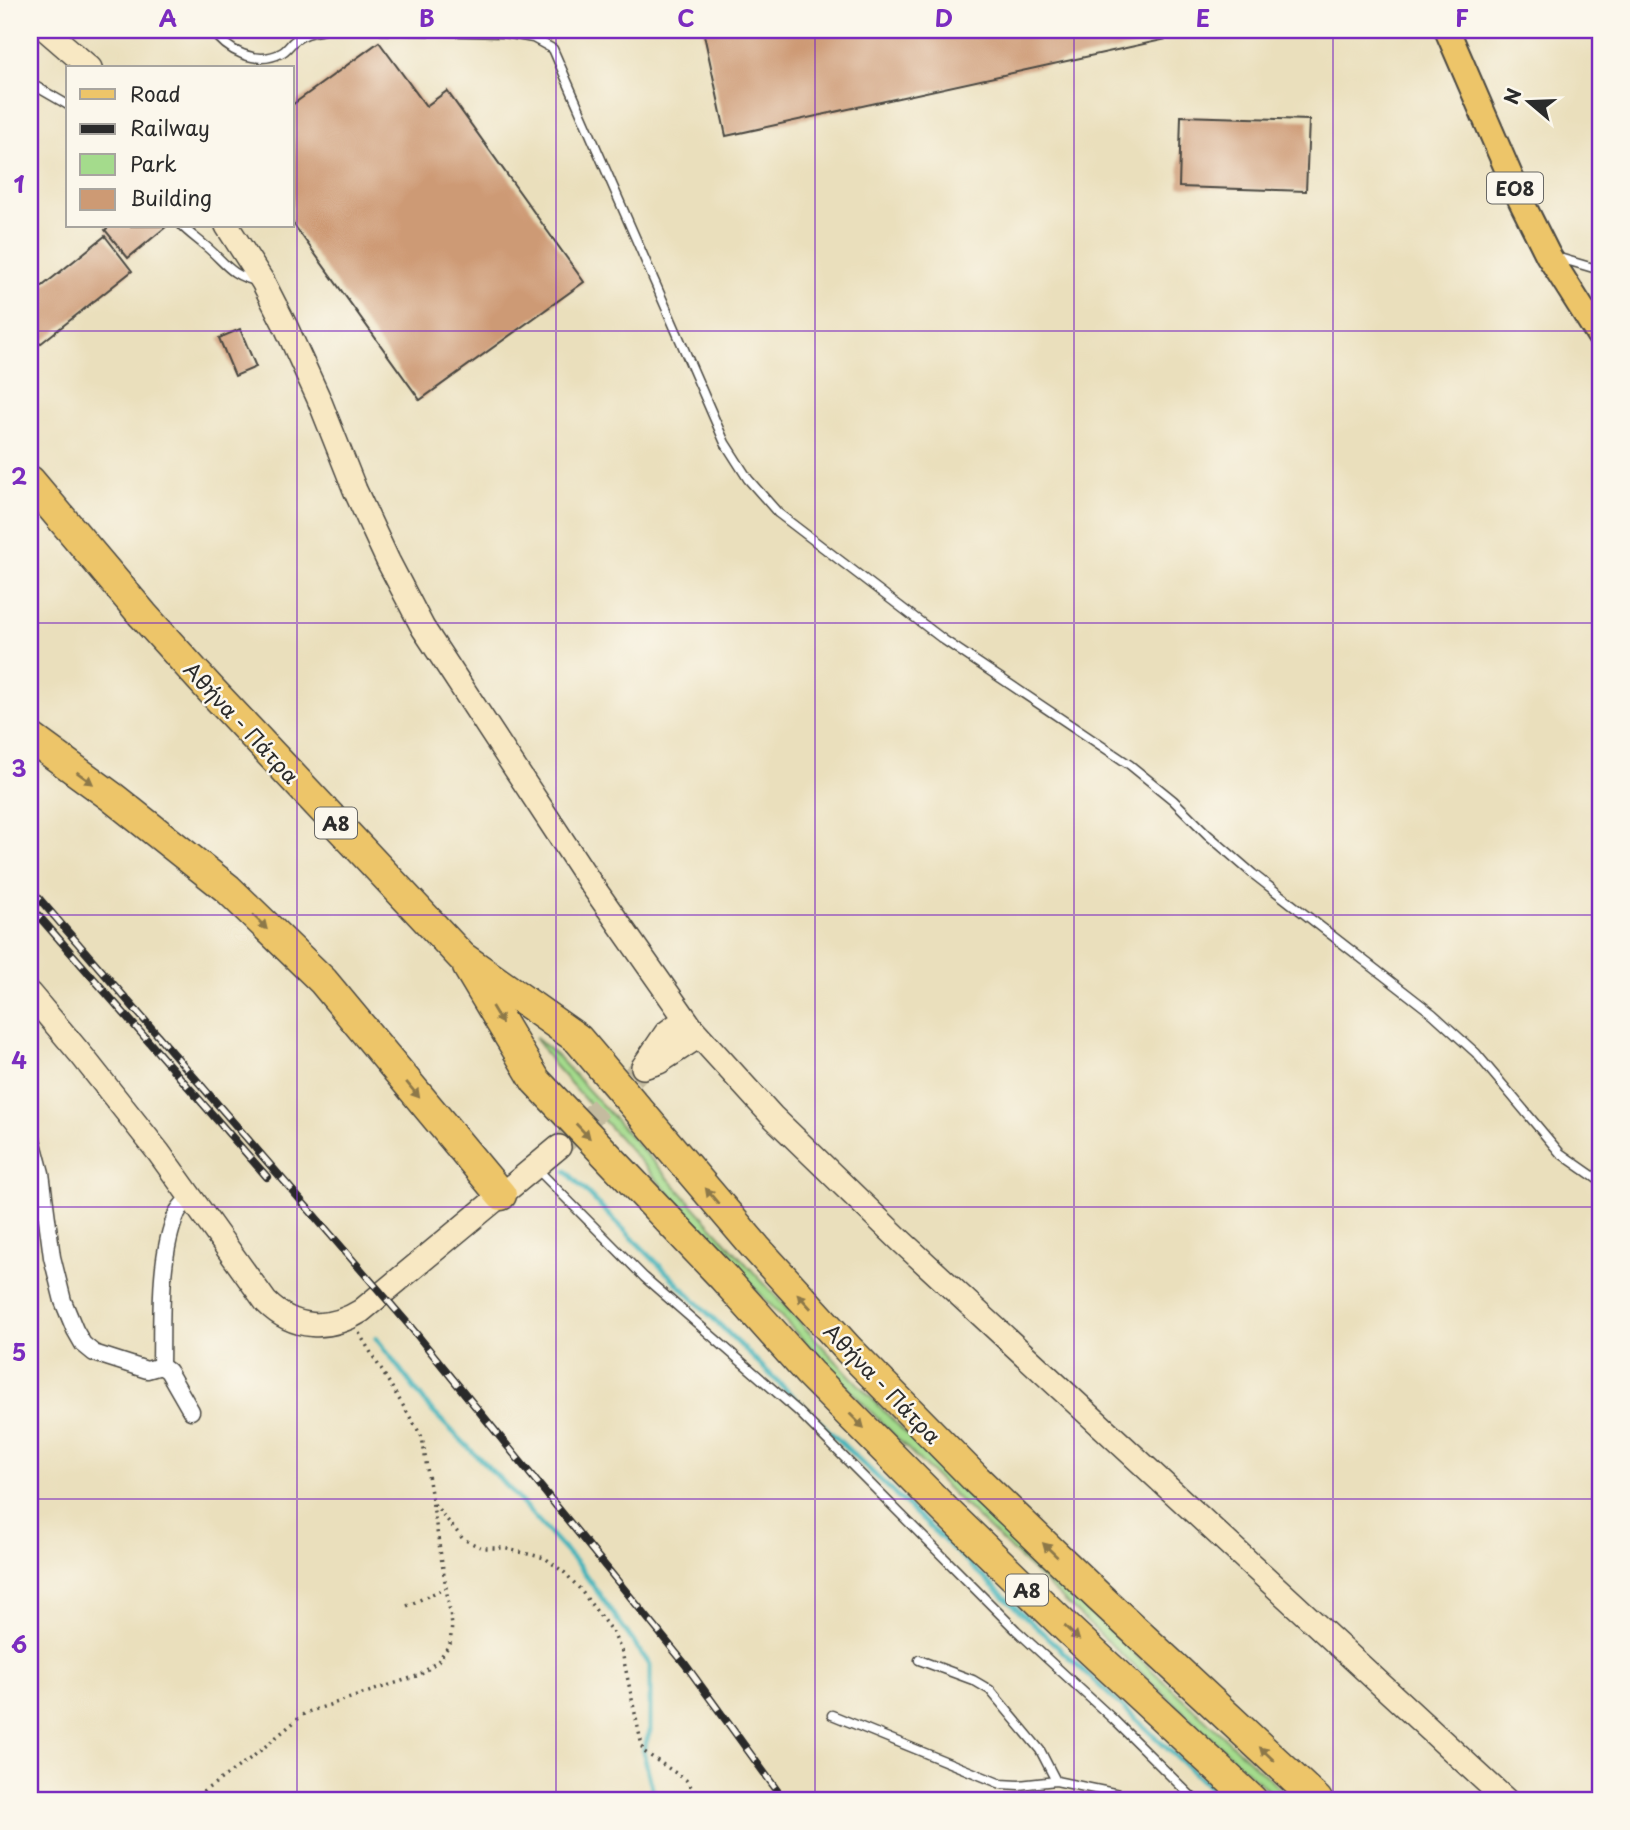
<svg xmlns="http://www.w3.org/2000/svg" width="1630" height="1830" viewBox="0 0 1630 1830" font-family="'Playpen Sans',sans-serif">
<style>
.green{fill:#a4db8c;stroke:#68835c;stroke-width:2}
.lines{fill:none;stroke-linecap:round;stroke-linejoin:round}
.stream{stroke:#43b3ba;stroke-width:5}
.building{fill:#cd9a74}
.secondary-tunnel{stroke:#c4bb9f;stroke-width:23;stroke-dasharray:23 11;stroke-linecap:butt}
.lane-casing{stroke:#484641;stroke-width:11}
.street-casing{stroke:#484641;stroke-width:19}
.secondary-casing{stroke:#484641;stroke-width:26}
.primary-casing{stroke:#484641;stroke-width:28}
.highway-casing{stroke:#484641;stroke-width:33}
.path{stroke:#484641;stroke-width:3.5;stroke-dasharray:2 5;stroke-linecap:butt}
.lane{stroke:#fff;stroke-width:8}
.street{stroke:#fff;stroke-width:16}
.secondary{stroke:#f8e8c3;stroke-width:23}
.primary{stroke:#edc569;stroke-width:24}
.highway{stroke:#edc569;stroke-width:30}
.rail-casing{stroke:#2b2b2b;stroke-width:8}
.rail{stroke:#fbf7ec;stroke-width:5;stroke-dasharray:16;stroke-linecap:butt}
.oneway{fill:#8c784a}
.grid{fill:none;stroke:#7b2cbf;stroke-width:2;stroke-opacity:0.55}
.labels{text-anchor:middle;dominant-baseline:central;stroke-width:5;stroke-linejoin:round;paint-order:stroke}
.shield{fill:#fbf7ec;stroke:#696865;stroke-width:2}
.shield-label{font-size:19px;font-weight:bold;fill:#2b2b2b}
.street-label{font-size:21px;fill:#2b2b2b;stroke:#fbf7ec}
.neatline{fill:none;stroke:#7b2cbf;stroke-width:2.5}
.grid-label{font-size:23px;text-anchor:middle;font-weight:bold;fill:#7b2cbf}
</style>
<rect width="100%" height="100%" fill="#fbf7ec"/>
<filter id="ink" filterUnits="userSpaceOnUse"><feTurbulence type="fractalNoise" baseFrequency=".0143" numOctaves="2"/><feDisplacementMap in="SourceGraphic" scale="14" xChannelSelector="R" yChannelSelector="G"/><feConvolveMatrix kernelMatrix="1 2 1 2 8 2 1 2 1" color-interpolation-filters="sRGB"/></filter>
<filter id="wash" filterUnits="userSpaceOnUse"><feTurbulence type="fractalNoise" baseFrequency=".00686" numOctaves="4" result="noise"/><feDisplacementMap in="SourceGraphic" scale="28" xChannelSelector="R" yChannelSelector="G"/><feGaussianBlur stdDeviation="1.57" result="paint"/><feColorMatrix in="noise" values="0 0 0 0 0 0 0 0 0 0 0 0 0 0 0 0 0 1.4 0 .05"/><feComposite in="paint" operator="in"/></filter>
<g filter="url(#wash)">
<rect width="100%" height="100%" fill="#eadfbc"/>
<path class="green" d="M 535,1037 L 559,1058 C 652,1159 743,1263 838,1363 C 982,1516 1138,1657 1292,1800 L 1278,1800 C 1127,1659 973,1520 831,1370 C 736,1270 645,1166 553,1064 Z"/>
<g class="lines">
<path class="stream" d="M 566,1171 C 778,1388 1001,1595 1223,1800
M 376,1338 L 431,1410 L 503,1482 L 579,1566 L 650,1665 L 650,1731 L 643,1751 L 655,1800"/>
</g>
<g id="blocks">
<path class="building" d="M 703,30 L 1203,30 L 1203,31 L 726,136 Z
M 379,42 L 426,106 L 447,91 L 584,282 L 420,400 L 292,222 L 292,105 Z
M 1181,116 L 1309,120 L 1306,191 L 1179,187 Z
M 110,226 L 167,226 L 128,258 L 105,230 Z
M 105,236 L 132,271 L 30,352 L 30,296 Z
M 240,329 L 256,367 L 235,376 L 219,338 Z"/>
</g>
</g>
<g filter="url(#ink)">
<use href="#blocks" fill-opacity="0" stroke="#484641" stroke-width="2"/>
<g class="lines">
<path class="secondary-tunnel" d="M 559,1147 L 643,1067"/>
<g class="lane-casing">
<path id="lane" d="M 213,30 C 226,51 257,66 281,53 C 286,51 289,46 293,42 C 302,34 313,32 324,30
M 381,30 L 505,33 L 533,38 L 553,49 L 725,443 L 748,479 L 778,513 L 944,640 L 1130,765 L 1173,800 L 1207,834 L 1253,874 L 1433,1014 L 1476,1053 L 1560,1153 L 1600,1181
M 30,83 L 68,105
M 182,226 C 189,233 196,238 203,244 C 224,260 229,276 257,281
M 1556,257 L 1600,270
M 536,1168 L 644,1277 L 798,1411 L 1016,1630 L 1114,1720 L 1195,1800
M 919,1660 L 973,1680 L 990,1690 L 1040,1750 L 1056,1781
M 832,1715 L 1001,1784 L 1019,1785 L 1056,1781 L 1148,1800"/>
</g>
<g class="street-casing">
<path id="street" d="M 30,1132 L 41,1173 L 52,1257 L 63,1301 L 75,1330 L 83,1344 L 94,1353 L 147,1370 L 161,1366 L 168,1371 L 191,1411
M 161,1366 C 162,1319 158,1257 177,1213 C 180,1207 186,1201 191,1196"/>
</g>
<g class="secondary-casing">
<path id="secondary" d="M 46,30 L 90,68
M 227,226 L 263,282 L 286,327 L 318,397 L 355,490 L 388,561 L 423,628 L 589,881 L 692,1028 L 772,1116 L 900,1240 L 1506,1800
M 30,994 L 83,1057 L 159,1153 L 266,1302 C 294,1330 329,1331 361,1311 L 559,1147
M 643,1067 L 666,1033 L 685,1019
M 643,1067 L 659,1062 L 699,1036"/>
</g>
<g class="primary-casing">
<path id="primary" d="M 1447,30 L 1521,201 L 1548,255 L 1600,337"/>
</g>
<g class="highway-casing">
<path id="highway" d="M 30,481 L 143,615 L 210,689 L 462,957 L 578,1039 L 756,1248 L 849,1350 L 977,1480 L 1099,1597 L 1317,1800
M 30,737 L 112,797 L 228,889 L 323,981 L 501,1195
M 468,967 L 536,1081 L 723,1277 L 809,1373 L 946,1511 L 1069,1630 L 1252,1800"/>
</g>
<path class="path" d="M 434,1504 L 463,1539 L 482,1548 L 503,1548 L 545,1558 L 565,1573 L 579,1588 L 613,1633 L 622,1652 L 643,1751 L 686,1780 L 701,1800
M 407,1606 L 443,1589
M 197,1796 L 255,1755 L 305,1713 L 420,1675 L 438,1661 L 450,1644 L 452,1625 L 422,1437 L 359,1333"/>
<use href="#lane" class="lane"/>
<use href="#street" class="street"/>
<use href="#secondary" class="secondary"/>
<use href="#primary" class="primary"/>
<use href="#highway" class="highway"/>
<g class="rail-casing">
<path id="rail" d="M 30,888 L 409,1325 L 685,1664 L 784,1800
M 30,906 L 267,1177"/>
</g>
<use href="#rail" class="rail"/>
</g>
<defs><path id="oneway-solid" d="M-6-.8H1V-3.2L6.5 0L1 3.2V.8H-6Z" transform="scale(1.75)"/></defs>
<g class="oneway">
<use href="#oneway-solid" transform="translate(85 778) rotate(36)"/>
<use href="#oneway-solid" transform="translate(260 922) rotate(46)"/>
<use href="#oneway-solid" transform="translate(497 1015) rotate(59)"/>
<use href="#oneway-solid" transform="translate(413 1090) rotate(50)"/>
<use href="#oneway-solid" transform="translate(583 1131) rotate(46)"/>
<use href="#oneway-solid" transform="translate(712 1196) rotate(-130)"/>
<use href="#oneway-solid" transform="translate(804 1301) rotate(-132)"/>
<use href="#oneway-solid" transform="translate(857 1421) rotate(45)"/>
<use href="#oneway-solid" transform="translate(1050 1550) rotate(-136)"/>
<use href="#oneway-solid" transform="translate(1072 1633) rotate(43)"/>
<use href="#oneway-solid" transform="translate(1267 1754) rotate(-137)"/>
</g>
</g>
<path class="grid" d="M 297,30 L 297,1800M 556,30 L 556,1800M 815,30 L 815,1800M 1074,30 L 1074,1800M 1333,30 L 1333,1800M 30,331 L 1600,331M 30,623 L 1600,623M 30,915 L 1600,915M 30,1207 L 1600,1207M 30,1499 L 1600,1499"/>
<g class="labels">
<g class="shield">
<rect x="1487" y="172.5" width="56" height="31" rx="5"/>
<rect x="315" y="807.5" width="42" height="31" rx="5"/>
<rect x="1006" y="1574.5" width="42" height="31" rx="5"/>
</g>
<g class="shield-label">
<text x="1515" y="188">ΕΟ8</text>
<text x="336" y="823">Α8</text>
<text x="1027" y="1590">Α8</text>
</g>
<g class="street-label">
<text transform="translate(242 722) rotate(47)">Αθήνα - Πάτρα</text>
<text transform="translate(883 1383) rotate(46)">Αθήνα - Πάτρα</text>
</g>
</g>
<rect width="1630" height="1830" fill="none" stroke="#fbf7ec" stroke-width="77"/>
<rect x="66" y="66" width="228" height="161" fill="#fbf7ec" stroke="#a8a59f" stroke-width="2"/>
<rect x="80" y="89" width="35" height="10" fill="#edc569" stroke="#a8a59f" stroke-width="2"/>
<text x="130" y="102" font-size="21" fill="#2b2b2b">Road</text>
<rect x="80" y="124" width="35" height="10" fill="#2b2b2b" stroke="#a8a59f" stroke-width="2"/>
<text x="130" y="136" font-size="21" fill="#2b2b2b">Railway</text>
<rect x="80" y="154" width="35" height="21" fill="#a4db8c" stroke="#a8a59f" stroke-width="2"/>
<text x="130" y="172" font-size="21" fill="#2b2b2b">Park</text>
<rect x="80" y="189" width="35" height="21" fill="#cd9a74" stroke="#a8a59f" stroke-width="2"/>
<text x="130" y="206" font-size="21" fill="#2b2b2b">Building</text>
<g transform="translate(1529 102) rotate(289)" stroke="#fbf7ec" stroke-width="5" paint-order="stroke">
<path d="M0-5L12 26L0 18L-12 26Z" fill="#2b2b2b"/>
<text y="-10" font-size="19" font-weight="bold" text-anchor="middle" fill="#2b2b2b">N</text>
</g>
<rect x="38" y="38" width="1554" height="1754" class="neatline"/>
<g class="grid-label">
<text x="168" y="27">A</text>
<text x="427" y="27">B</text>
<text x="686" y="27">C</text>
<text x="944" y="27">D</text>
<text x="1203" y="27">E</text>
<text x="1462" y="27">F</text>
<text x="19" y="193">1</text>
<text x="19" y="485">2</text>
<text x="19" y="777">3</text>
<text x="19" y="1069">4</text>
<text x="19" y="1361">5</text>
<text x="19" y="1653">6</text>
</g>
</svg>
